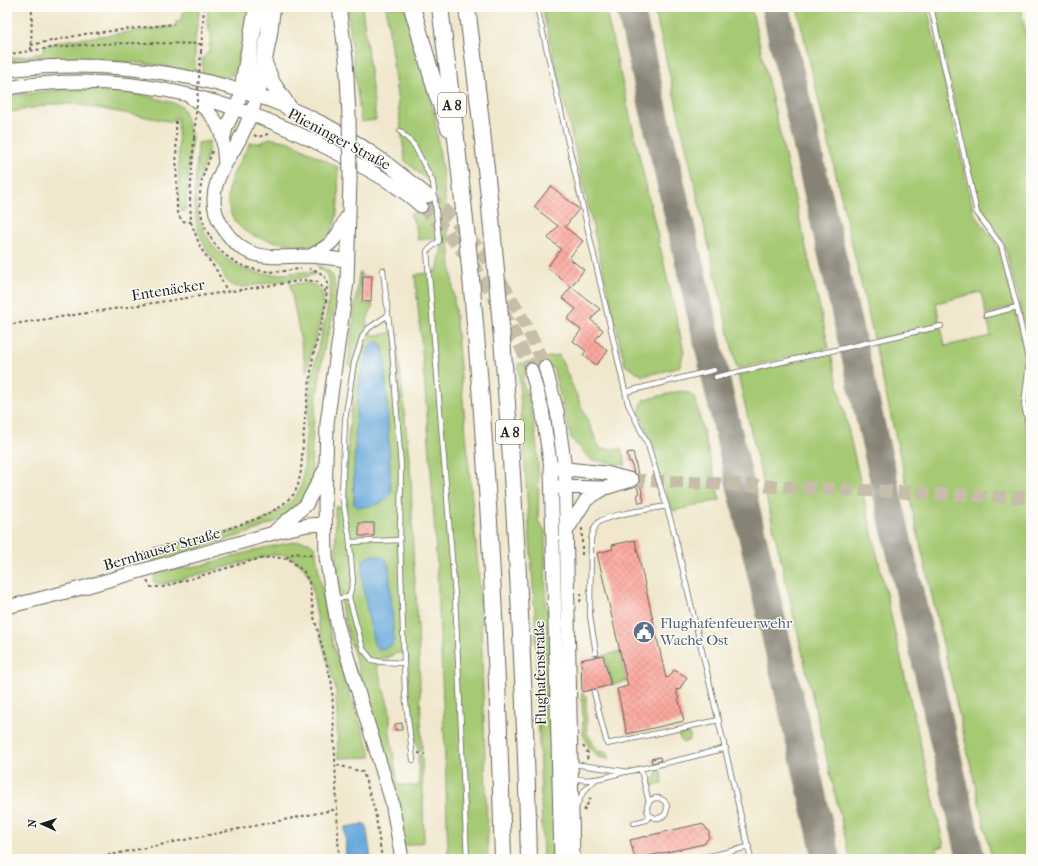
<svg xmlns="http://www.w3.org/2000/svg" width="1038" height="866" viewBox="0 0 1038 866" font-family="'IM FELL French Canon',serif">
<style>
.green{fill:#a6c973;stroke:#617248}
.water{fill:#67a9db;stroke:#42627c}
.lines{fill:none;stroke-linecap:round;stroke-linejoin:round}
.taxiway{stroke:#868274;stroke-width:28}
.building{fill:url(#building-cross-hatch)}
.secondary-tunnel{stroke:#c6bea9;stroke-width:13;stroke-dasharray:13 6;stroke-linecap:butt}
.service-casing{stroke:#66635a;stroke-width:6}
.secondary-casing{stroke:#66635a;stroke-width:15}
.motorway-casing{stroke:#66635a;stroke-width:18}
.path{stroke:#66635a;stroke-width:2;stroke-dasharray:3 3;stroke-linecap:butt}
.service{stroke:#fff;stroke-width:4.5}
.secondary{stroke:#fff;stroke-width:13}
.motorway{stroke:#fff;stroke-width:16}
.secondary-bridge-casing{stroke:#66635a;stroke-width:15;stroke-linecap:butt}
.path-bridge{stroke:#66635a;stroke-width:2;stroke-dasharray:3 3;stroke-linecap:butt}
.secondary-bridge{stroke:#fff;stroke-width:13}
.labels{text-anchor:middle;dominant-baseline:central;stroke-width:3;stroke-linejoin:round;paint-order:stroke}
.shield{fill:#fdfcf7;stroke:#605f5e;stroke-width:1}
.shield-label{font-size:14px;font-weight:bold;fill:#1c1c1c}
.street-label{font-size:15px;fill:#1c1c1c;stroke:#fdfcf7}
.service-label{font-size:15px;fill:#4e5e75;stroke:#fdfcf7;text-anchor:start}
</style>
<defs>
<pattern id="building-cross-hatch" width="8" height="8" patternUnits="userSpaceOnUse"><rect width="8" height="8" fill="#fba89e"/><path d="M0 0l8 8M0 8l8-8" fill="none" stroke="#d79088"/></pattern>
</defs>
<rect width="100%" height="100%" fill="#fdfcf7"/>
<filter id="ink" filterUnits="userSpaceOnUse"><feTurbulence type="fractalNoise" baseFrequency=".025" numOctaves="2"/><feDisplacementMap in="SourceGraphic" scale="8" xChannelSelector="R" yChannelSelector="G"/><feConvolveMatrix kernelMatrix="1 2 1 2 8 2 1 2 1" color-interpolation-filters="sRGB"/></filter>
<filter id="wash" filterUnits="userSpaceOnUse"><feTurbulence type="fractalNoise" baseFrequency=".012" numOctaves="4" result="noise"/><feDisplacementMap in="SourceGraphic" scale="16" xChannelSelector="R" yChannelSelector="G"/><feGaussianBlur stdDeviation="0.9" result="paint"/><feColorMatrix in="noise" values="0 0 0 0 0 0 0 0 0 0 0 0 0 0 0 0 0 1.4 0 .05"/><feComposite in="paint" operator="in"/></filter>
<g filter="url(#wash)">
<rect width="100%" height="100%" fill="#f0e7cc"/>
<path class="green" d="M 185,7 L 200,7 L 195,39 L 195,72 C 132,58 71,58 7,64 L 7,59 L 43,53 L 45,46 L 62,41 L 176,26 L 176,21 L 180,21 Z
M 208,7 L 247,7 L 238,66 C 232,83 215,77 202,73 L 203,58 L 209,51 L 211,35 L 207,23 Z
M 347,7 L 362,7 L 376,120 L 361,122 Z
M 386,7 L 406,7 L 434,112 L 443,176 L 480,590 L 488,859 L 448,859 C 443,664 434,469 415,275 L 437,271 L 442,246 L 441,238 L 418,240 L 416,227 L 410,214 L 421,211 L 431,199 L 431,183 L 405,161 Z
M 542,7 L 605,7 L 684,351 L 680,366 L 673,369 L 643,376 L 625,365 Z
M 654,7 L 751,7 L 829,348 L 737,369 Z
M 797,7 L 927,7 L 974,213 L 999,247 L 1014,306 L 986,314 L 981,292 L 936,303 L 940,325 L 874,339 Z
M 933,7 L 1020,7 L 1031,55 L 1031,351 L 1004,243 L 979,211 Z
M 55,90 C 99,89 140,91 182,106 L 192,137 L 185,212 L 181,211 L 179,205 L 178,118 L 174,118 L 174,122 L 74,104 L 52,104 L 7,113 L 7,96 Z
M 269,138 L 290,142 L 338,167 C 338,187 341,215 330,233 C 317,251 303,245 284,243 C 255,239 228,231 228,196 C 228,177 242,159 250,143 L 261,143 Z
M 209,141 C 210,158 198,174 197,191 C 193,233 224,270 265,274 C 281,276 297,271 314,272 L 315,274 L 306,277 L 242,287 L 233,286 L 226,280 L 218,264 L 207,251 L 197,228 L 194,201 L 198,143 Z
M 319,266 L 329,271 L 333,276 L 337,295 L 336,304 L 323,353 L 314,417 L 311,463 L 313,479 L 306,498 L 277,521 L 251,532 L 153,562 L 151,561 L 151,555 L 159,549 C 201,535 259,534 292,500 C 305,487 304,466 305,449 C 307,417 310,384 317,352 C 322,329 330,308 330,284 C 329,276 325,271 318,268 Z
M 359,273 L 361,273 L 360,303 L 373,304 L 366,324 L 373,335 L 381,335 L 396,331 L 411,478 L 413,553 L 418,627 L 422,751 L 418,751 L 409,701 L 408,654 L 397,653 L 387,658 L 380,659 L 377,667 L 390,711 L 390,733 L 398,785 L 419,786 L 418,755 L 422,755 L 424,842 L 404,846 L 382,749 L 351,644 L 342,609 L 336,558 L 335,507 L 347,505 L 346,480 L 348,437 L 356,370 L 348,365 Z
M 302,283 C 339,282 318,326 313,346 C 310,355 309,365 307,374 L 290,284 Z
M 1015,309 L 1026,362 L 1021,407 L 1031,450 L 1031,859 L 992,859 L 874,342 L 941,327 L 945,346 L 991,336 L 987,316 Z
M 831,354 L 944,846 L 937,848 L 939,859 L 850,859 L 738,375 Z
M 559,355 L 600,449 L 621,449 L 626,465 L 592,460 L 587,456 L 571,438 L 553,368 C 542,364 525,366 522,381 C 540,426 539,474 538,521 L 545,530 L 546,610 L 548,610 L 553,802 L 556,859 L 543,859 L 535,615 L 518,364 Z
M 1031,379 L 1031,420 L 1027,404 Z
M 680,391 L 689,393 L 695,398 L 720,500 L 673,511 L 660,477 L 654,447 L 639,413 L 643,400 Z
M 299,541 L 309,542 L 315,547 L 323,597 L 333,645 L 372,757 L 338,758 L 336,690 L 321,638 L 310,578 L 303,567 L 292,558 L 286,555 L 271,555 L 167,583 L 157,584 L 153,581 L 155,574 L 159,572 L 203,565 L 263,548 Z
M 620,652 L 627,681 L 612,685 L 605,655 Z
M 582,693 L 586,697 L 587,733 L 598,752 L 607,751 L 609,759 L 598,757 L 589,747 L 583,734 Z
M 687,733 L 690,735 L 690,740 L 683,743 L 678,735 Z
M 657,771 L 661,771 L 663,784 L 652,786 L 650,781 L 656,777 Z"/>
<path class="water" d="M 378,341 L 382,345 L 385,358 L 391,491 C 388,505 369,507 357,507 L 354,504 C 353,486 354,467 355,449 C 356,414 356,376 371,344 Z
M 373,555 L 384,557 L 389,565 L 394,641 L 391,646 L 382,649 L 378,649 L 374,644 C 371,628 357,571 364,559 Z
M 366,824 L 371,859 L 346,859 L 345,827 Z"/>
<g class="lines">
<path class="taxiway" d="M 630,7 L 827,859
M 775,7 L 971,859"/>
</g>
<g id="blocks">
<path class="building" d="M 551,186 L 579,209 L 565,227 L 583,241 L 569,258 L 584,270 L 571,287 L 547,267 L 561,249 L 548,238 L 558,226 L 534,207 Z
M 363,276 L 372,276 L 371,302 L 362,301 Z
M 571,287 L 600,309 L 591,320 L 603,330 L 595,340 L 608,351 L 596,365 L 583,355 L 586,351 L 573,341 L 581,330 L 567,319 L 576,309 L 562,298 Z
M 633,452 L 644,502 L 639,503 L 637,495 L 639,494 L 631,461 L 629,462 L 627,453 Z
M 359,523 L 374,523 L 374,536 L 359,536 Z
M 635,540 L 666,678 L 669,677 L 674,670 L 687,677 L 679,690 L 676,689 L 684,721 L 627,734 L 617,689 L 628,686 L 597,553 L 613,549 L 612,545 Z
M 603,655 L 611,685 L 582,692 L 581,660 Z
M 402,723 L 402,730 L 395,730 L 395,724 Z
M 660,757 L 661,761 L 652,763 L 651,759 Z
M 699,824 L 704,825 L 709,832 L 709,837 L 704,844 L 635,859 L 630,840 Z"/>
</g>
</g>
<g filter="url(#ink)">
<use href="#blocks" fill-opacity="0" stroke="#66635a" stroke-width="1"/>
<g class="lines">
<path class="secondary-tunnel" d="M 428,196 C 483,241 517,303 545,367
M 421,206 C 470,252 505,308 531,370
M 632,480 L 1031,498"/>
<g class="service-casing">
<path id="service" d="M 537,7 L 628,404 L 648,445 L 673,528 L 751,859
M 931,7 L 977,213 L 1001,245 L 1017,307 L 1029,363 L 1024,405 L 1031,435
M 400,131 L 414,145 L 433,182 L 439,241 L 427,251 L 455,596 L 467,859
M 383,270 L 392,349 L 401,467 L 400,540 L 405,694 L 413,760
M 388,315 L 369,328 L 363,335 L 354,363 L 345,420 L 342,496 L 349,534 L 353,582 L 349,597 L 363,649 L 372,660 L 382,662 L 404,663
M 986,315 L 1017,307
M 716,377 L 941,326
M 625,392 L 714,370
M 350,542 L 400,540
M 334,599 L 349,597
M 596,653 L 590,616 L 591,539 C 593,532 594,526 599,522 C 609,514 652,509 667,506
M 594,692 L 607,744 L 719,720
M 573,764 L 623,771
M 641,770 L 649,803
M 574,778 C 590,783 609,776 625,772 C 659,765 692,757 726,748
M647 808a10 10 0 1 1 20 0a10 10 0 1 1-20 0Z
M 576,807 L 583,792 L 596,779
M 634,823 L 646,820 L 650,815
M 697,859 L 749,847"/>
</g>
<g class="secondary-casing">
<path id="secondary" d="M 339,7 L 346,58 L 349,116
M 7,70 C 115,57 228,75 326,125 C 363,144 396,170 428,196
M 7,88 C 126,69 232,97 337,153 C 365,168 397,184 421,206
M 191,97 C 207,109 219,120 223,141
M 254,105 C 249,119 244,132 237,144 C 230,157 221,169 217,182 C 212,197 213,212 222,226 C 244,262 268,257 305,256 C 319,256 333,259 347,260
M 225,165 L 223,141 L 226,128 L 239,100
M 350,179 L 347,282 L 327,423 L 325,504 L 326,557 L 337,623 L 392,802 L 402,859
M 310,256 C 332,245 336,240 346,218
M 545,367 L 557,411 L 565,469 L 573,859
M 531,370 L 542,409 L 551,468 L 561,859
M 557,468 L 606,473 L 632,480
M 557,487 L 605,488 L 632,480
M 276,530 L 306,505 L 324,471
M 567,530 L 586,500 L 605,488
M 7,607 L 74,590 L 284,530 L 308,525 L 325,524"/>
</g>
<g class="motorway-casing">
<path id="motorway" d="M 412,7 L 436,91 L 449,128
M 440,7 C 452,101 463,195 472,289 C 489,478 498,669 503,859
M 467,7 C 504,290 522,574 529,859
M 264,63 L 272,83 L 289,108
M 242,91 L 257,7
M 257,96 L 269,34 L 272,7"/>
</g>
<path class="path" d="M 31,45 L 85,34 L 174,24
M 31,50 L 32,7
M 201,52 L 204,7
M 7,55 C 70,42 137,42 201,44
M 176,121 L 177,212 L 182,221 L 191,222
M 254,135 L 258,137 L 268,134
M 194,138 L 190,199 L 191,222 L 201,249 L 217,271 L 227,291
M 212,151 C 209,163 202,174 201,186 C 194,227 221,267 264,271 C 277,273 289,270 301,269
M 7,325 L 306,280 L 318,282 L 326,293
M 582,528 L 582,558
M 286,558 L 294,553 L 315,556
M 141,560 L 144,553 L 155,548 L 213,534 L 261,517 L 280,507 L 294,494 L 298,485 L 301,471 L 305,416 L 313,357 L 326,303 L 327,283 L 325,277 L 318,271 L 309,269
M 147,581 L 151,587 L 163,587 L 254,560 L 272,557 L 289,559 L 304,572 L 309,582 L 314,617 L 332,684 L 339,859
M 580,602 L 582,590
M 583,746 L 588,753 L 587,760
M 418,753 L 425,754
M 337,765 L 363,772 L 375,811 L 382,859
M 584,811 L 591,797 L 590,796
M 90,859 L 338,809"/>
<use href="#service" class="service"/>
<use href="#secondary" class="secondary"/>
<use href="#motorway" class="motorway"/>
<g class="secondary-bridge-casing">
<path id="secondary-bridge" d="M 349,116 L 350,179"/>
</g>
<path class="path-bridge" d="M 194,138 L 201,52"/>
<use href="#secondary-bridge" class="secondary-bridge"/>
</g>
</g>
<defs>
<g id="civic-disc" transform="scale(1.15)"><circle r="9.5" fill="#5c6f8a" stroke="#fdfcf7"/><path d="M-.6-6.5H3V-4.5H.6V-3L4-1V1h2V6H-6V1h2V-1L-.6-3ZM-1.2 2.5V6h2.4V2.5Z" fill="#fff"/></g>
</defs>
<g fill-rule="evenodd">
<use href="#civic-disc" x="644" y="632"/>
</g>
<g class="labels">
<g class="shield">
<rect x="438" y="93" width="28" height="24" rx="3"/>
<rect x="496" y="420" width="28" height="24" rx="3"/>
</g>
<g class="shield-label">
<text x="452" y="105">A 8</text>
<text x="510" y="432">A 8</text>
</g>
<g class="street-label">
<text transform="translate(339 139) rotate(28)">Plieninger Straße</text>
<text transform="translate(168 290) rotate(-9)">Entenäcker</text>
<text transform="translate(162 549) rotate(-16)">Bernhauser Straße</text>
<text transform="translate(540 673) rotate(-91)">Flughafenstraße</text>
</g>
<g class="service-label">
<text x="660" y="623">Flughafenfeuerwehr<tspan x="660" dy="17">Wache Ost</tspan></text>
</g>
</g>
<rect width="1038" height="866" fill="none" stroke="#fdfcf7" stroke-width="24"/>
<g transform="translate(42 824) rotate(273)" stroke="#fdfcf7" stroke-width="3" paint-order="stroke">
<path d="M0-3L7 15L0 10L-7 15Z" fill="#1c1c1c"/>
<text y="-6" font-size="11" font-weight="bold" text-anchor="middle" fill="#1c1c1c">N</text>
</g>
</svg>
